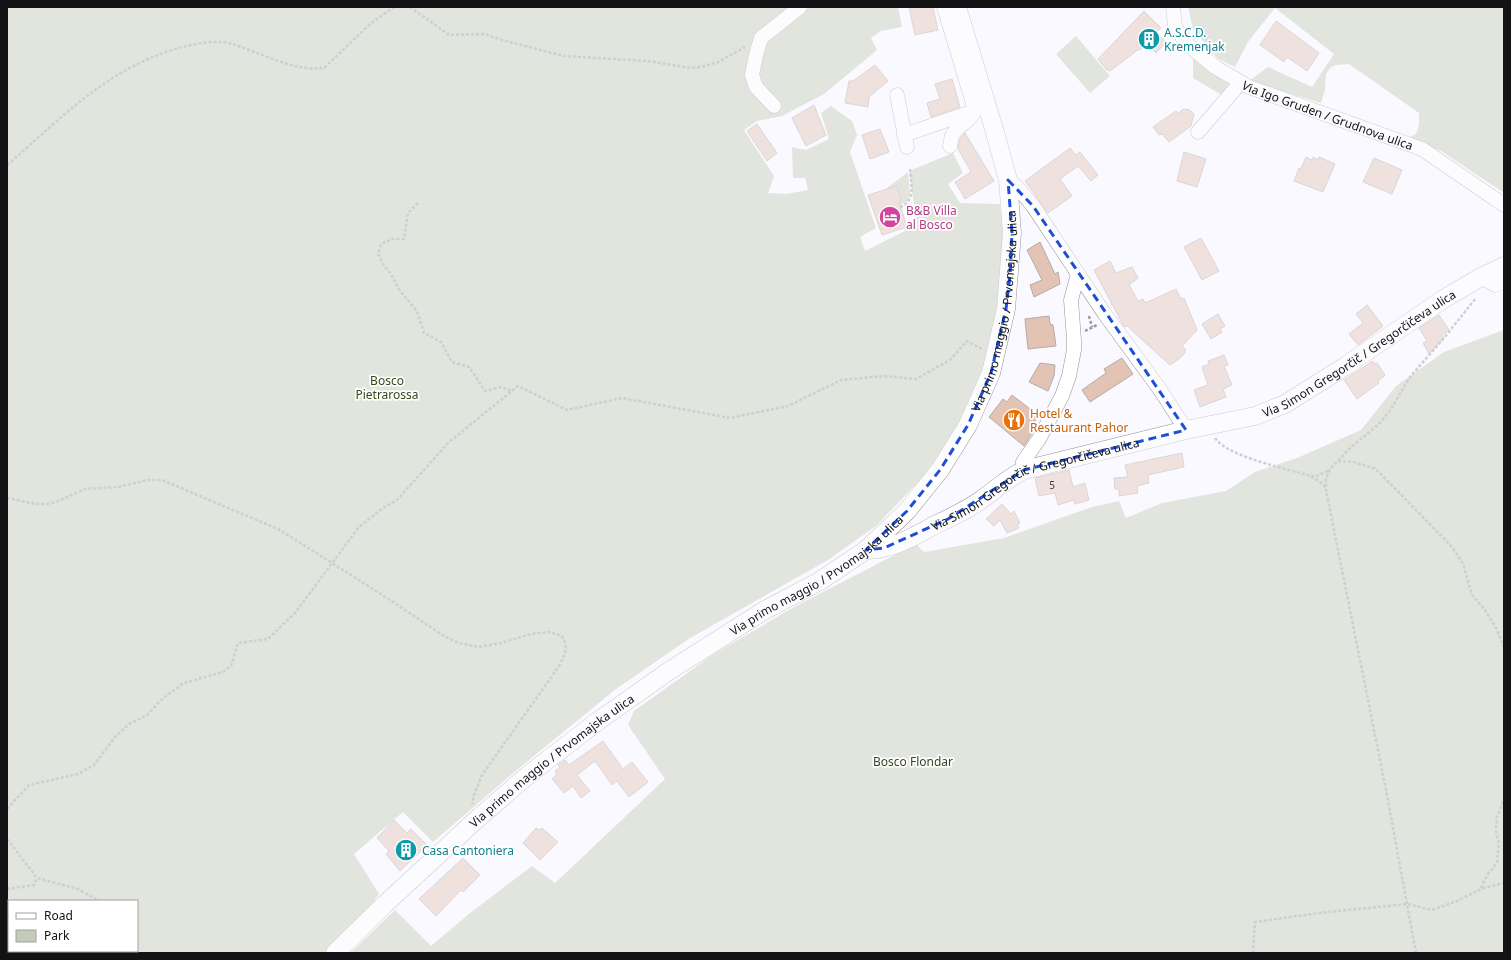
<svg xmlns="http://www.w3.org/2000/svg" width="1511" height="960" viewBox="0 0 1511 960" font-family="'Noto Sans',sans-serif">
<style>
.green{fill:#c3ccb7;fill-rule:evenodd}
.building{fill:#e3c3b3;stroke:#b4aba7}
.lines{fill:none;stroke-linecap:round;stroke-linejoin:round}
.minor-casing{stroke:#93939b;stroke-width:15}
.major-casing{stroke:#93939b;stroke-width:19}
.path{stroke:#99999e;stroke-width:2.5;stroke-dasharray:3 2;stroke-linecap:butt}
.minor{stroke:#fff;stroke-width:14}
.major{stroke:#fff;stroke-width:18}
.marked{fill:none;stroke:#1d4ed8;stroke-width:3;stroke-dasharray:8 5;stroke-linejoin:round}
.labels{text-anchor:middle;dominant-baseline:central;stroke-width:3.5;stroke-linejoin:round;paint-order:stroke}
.number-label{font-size:10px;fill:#473f3d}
.culture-label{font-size:12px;fill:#0d838f;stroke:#fff;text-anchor:start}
.street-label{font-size:12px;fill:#131316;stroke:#fff}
.hotel-label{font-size:12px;fill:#b23c85;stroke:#fff;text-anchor:start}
.park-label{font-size:12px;fill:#364718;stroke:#fff}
.food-label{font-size:12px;fill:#c56008;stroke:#fff;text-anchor:start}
</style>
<rect width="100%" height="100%" fill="#f9f9ff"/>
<path class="green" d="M 7,7 L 898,7 L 902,27 L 881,31 L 871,38 L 877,50 L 824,94 L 782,116 L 757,121 L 744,130 L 774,176 L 768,193 L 786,194 L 808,190 L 805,178 L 793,178 L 792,147 L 806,150 L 829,139 L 821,113 L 831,106 L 852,121 L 857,135 L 850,152 L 876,228 L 860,237 L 865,251 L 917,225 L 909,171 L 953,153 L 963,173 L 948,184 L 960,203 L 1000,204 L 1003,230 L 1002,266 L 998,306 L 985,362 L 968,408 L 941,453 L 921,479 L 876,526 L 828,560 L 690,638 L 616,689 L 518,769 L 433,842 L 403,812 L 354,854 L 379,894 L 375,899 L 377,901 L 326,953 L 7,953 ZM 9,901 L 137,901 L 137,951 L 9,951 Z
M 1188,7 L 1504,7 L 1504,193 L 1441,151 L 1408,138 L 1416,134 L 1419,125 L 1419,113 L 1349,64 L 1336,65 L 1331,67 L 1326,74 L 1325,90 L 1321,103 L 1249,81 L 1268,67 L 1312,87 L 1334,54 L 1275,8 L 1248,42 L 1235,67 L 1218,59 L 1193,29 Z
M 1076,36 L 1110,76 L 1090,93 L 1056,54 Z
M 1193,57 L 1236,83 L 1222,95 L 1193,78 Z
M 908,172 L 910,193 L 908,201 L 900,205 L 899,202 L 901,201 L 897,186 L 883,191 Z
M 1504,330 L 1504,953 L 350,953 L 395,910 L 431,946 L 470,913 L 532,866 L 555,883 L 665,779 L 628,725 L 634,711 L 714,654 L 794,607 L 916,544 L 924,552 L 1004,538 L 1092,507 L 1119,501 L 1126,518 L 1162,503 L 1226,491 L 1255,472 L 1297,458 L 1361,430 L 1396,386 L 1444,352 Z"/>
<path class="building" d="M 909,7 L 933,7 L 938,30 L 915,35 Z
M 1144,11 L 1161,28 L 1156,33 L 1166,42 L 1156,53 L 1147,44 L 1140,50 L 1139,49 L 1110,71 L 1106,69 L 1098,59 Z
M 1276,21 L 1319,53 L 1307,71 L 1287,57 L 1284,62 L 1260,45 Z
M 875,65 L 888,81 L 869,97 L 868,107 L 845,103 L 849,81 L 853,81 Z
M 952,79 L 960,107 L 931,117 L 927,103 L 940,99 L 935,84 Z
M 814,105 L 826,135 L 806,146 L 792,118 Z
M 1184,109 L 1190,110 L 1194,114 L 1191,126 L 1169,142 L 1162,134 L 1159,135 L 1153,127 L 1176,111 L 1178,113 Z
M 757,124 L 777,153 L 767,161 L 747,131 Z
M 880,129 L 889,152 L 870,159 L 862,135 Z
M 965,133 L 994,181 L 965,199 L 955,182 L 971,172 L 958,149 L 960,139 Z
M 1070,148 L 1076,155 L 1080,152 L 1098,175 L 1091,181 L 1078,166 L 1060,179 L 1072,196 L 1048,213 L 1025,181 Z
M 1184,152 L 1206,159 L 1197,187 L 1177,181 Z
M 1306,157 L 1312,160 L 1313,157 L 1318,160 L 1319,157 L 1335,164 L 1323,192 L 1294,181 L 1299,168 L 1301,169 Z
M 1374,158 L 1402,170 L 1392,194 L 1363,182 Z
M 897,186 L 901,201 L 899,202 L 907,227 L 882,235 L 868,195 Z
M 1201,238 L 1219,271 L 1202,280 L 1184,247 Z
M 1040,242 L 1055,274 L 1058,272 L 1060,284 L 1034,297 L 1030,285 L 1042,280 L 1027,250 Z
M 1110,261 L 1116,273 L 1132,267 L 1138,278 L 1129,285 L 1138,301 L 1143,299 L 1145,303 L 1176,289 L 1181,299 L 1184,298 L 1197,330 L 1182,346 L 1185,349 L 1185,353 L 1180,358 L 1170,365 L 1127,326 L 1125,327 L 1123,325 L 1094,270 Z
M 1367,305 L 1383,326 L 1358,345 L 1349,334 L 1363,323 L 1356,314 Z
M 1218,314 L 1225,326 L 1220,329 L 1222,332 L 1211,339 L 1202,324 Z
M 1439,315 L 1449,330 L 1442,335 L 1444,338 L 1429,354 L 1423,343 L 1427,341 L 1419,328 Z
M 1049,316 L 1050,324 L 1053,325 L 1056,346 L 1028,349 L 1025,319 Z
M 1224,355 L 1228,365 L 1224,366 L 1232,385 L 1223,389 L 1226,397 L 1200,407 L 1194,390 L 1208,385 L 1202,367 L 1209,364 L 1208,361 Z
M 1122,358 L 1133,374 L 1090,402 L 1082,390 L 1106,373 L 1104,369 Z
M 1373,361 L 1375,364 L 1377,363 L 1385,375 L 1378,381 L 1379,383 L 1357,399 L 1344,380 Z
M 1040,363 L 1055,365 L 1054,376 L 1048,391 L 1029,382 Z
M 1012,395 L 1039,416 L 1034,422 L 1037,425 L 1024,446 L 989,417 L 1003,399 L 1007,402 Z
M 1182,453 L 1184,467 L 1148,475 L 1149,483 L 1137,486 L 1138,493 L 1119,496 L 1119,489 L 1115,489 L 1114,478 L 1128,477 L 1125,465 Z
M 1069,470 L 1073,487 L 1085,483 L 1089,500 L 1075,504 L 1074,500 L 1058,505 L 1055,493 L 1039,496 L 1035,478 Z
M 1002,504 L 1011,514 L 1014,511 L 1020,523 L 1017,524 L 1019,528 L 1007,533 L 1000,520 L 994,526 L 986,519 Z
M 603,741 L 623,769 L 632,762 L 648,782 L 629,797 L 617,781 L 612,785 L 595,761 L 577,775 L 590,791 L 581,798 L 573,786 L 564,793 L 552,779 L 557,774 L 555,771 L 560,767 L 558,765 L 565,760 L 569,765 Z
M 394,820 L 407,833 L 411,829 L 427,845 L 400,871 L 386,854 L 389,851 L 377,838 Z
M 536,828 L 539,830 L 542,828 L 558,842 L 540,860 L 523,843 Z
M 463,858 L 480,875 L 463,892 L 461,890 L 436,916 L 419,899 Z"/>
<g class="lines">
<g class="minor-casing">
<g id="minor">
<path d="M 944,7 L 975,110 C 971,121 960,124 953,134 C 951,137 951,142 950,146"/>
<path id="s1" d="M 1173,7 L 1175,26 L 1186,43 L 1215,67 L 1249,87 L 1422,149 L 1504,205"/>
<path d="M 897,95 L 907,147"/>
<path d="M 774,106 L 756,87 L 752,75 L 756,55 L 761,38 L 800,7"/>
<path d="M 1198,132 L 1241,82"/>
<path d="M 904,135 L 974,111"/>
<path d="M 1008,180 L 1016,186 L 1033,206 L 1104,313 L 1161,391 L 1186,430"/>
<path d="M 1481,277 L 1495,285 L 1504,282"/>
<path d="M 1024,470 L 1023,462 L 1039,439 L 1062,396 L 1069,376 L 1074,350 L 1074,340 L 1071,300 L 1078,274"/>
</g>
</g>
<g class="major-casing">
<g id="major">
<path id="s2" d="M 866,550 C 892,550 913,537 935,525 C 950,518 967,510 981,500 C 995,490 1008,478 1024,470 L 1186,430 L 1255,416 L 1285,404 L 1347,365 L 1442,300 L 1481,277 L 1504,266"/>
<path id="s3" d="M 335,953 L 384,905 L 476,820 L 528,775 L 598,721 L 669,671 L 765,610 L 820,581 L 866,550 L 907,511 L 940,470 L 968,425 L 991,373 L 1006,309 L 1012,233 L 1008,180 L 994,129 L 957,7"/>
</g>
</g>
<path class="path" d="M 410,7 L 449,35 L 485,34 L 502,40 L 564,56 L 648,61 L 690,68 L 701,67 L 718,62 L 745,47
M 7,165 C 63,117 105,70 178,48 C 195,44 215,39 232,44 C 256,51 302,75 325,67 L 370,24 L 394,7
M 418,203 L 408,213 L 404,239 L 392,239 L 381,244 L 378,254 L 383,264 L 391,274 L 400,291 L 417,311 L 424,333 L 441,342 L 452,362 L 469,367 L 485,391 L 501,387 L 511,391
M 900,207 C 916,202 911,182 910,169
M 1089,316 L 1092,327
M 1085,331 L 1097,325
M 1215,438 C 1228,457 1288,469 1311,476 L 1323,484 L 1326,489
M 1338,461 L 1354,462 L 1376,469 L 1453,548 L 1463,564 L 1472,595 L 1485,610 L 1496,628 L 1504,647
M 1311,476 L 1317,476 L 1330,470
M 7,498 L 36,504 L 47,504 L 56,502 L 85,489 L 118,487 L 148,480 L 162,480 L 278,529 L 381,594 L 444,636 L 459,643 L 479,647 L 501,643 L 531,634 L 549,632 L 562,636 C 569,649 565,654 559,666 L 482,775 L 474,795 L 472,804
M 7,809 L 29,785 L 78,774 L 94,765 L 115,737 L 129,724 L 147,715 L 163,698 L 184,683 L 223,672 L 231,666 L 238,643 L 268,639 L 295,613 L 359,527 L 383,508 L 397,500 L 449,442 L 518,386 L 567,410 L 622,398 L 730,418 L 788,406 L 841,380 L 884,376 L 916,379 L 950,360 L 967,341 L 982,349
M 7,839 L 37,878 L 78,889 L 99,901
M 1481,888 L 1487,875 L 1497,863 L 1499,844 L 1496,831 L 1497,817 L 1504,799
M 7,889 L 34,885 L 37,878
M 135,951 L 136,953
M 1253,953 L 1255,922 L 1319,913 L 1407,904 L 1432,910 L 1457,901 L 1481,889 L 1504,883
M 1416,953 L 1386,790 L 1326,490 L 1326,479 L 1330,469 L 1350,448 L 1378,425 L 1389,412 L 1410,377 L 1444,338 L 1476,298"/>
<use href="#minor" class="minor"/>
<use href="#major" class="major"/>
</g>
<path d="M0 0H1511V960H0ZM 1008,180 L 1033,206 L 1186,430 L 1024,470 L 948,519 L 884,548 L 866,550 L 907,511 L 940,470 L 968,425 L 991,373 L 1006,309 L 1010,275 L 1012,233 Z" fill="#f9f9ff" fill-opacity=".55" fill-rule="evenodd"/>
<path class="marked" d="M 1008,180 L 1033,206 L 1186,430 L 1024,470 L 948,519 L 884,548 L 866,550 L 907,511 L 940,470 L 968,425 L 991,373 L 1006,309 L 1010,275 L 1012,233 Z"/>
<defs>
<g id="building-disc" transform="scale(1.15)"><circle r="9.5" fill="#0f9aa8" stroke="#fff"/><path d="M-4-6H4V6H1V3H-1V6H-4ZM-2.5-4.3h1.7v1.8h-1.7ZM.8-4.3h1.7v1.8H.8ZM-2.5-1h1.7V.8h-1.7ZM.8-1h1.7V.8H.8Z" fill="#fff"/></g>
<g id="hotel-disc" transform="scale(1.15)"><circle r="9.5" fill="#d1479c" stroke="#fff"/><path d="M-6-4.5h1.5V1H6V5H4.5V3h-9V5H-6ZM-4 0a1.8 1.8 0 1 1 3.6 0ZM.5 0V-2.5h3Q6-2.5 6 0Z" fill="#fff"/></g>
<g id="restaurant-disc" transform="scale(1.15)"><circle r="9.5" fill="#e8710a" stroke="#fff"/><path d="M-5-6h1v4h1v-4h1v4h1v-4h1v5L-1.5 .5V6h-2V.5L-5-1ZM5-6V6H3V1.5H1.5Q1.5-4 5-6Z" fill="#fff"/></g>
</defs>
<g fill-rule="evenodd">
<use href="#building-disc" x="1149" y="39"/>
<use href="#hotel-disc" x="890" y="217"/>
<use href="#restaurant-disc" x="1014" y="420"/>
<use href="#building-disc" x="406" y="850"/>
</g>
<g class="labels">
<g class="number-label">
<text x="1052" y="485">5</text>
</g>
<g class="culture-label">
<text x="1164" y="32">A.S.C.D.<tspan x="1164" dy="14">Kremenjak</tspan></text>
<text x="422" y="850">Casa Cantoniera</text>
</g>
<g class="street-label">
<text stroke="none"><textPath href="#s1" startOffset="200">Via Igo Gruden / Grudnova ulica</textPath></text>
<text stroke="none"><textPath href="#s3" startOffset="950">Via primo maggio / Prvomajska ulica</textPath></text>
<text stroke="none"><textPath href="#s2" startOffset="538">Via Simon Gregorčič / Gregorčičeva ulica</textPath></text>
<text stroke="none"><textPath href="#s2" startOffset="184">Via Simon Gregorčič / Gregorčičeva ulica</textPath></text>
<text stroke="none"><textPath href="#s3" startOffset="614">Via primo maggio / Prvomajska ulica</textPath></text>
<text stroke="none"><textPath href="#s3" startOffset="290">Via primo maggio / Prvomajska ulica</textPath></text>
</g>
<g class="hotel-label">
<text x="906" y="210">B&amp;B Villa<tspan x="906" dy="14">al Bosco</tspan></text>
</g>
<g class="park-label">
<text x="387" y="380">Bosco<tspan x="387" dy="14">Pietrarossa</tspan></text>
<text x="913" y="761">Bosco Flondar</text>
</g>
<g class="food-label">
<text x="1030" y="413">Hotel &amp;<tspan x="1030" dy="14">Restaurant Pahor</tspan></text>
</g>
</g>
<rect width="1511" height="960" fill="none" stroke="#131316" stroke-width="16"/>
<rect x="8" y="900" width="130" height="52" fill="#ffffff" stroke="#a1a1a2"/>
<rect x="16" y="913" width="20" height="6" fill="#ffffff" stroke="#a1a1a2"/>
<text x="44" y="920" font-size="12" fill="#131316">Road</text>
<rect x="16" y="930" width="20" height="12" fill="#c3ccb7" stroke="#a1a1a2"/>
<text x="44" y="940" font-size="12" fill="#131316">Park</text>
</svg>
